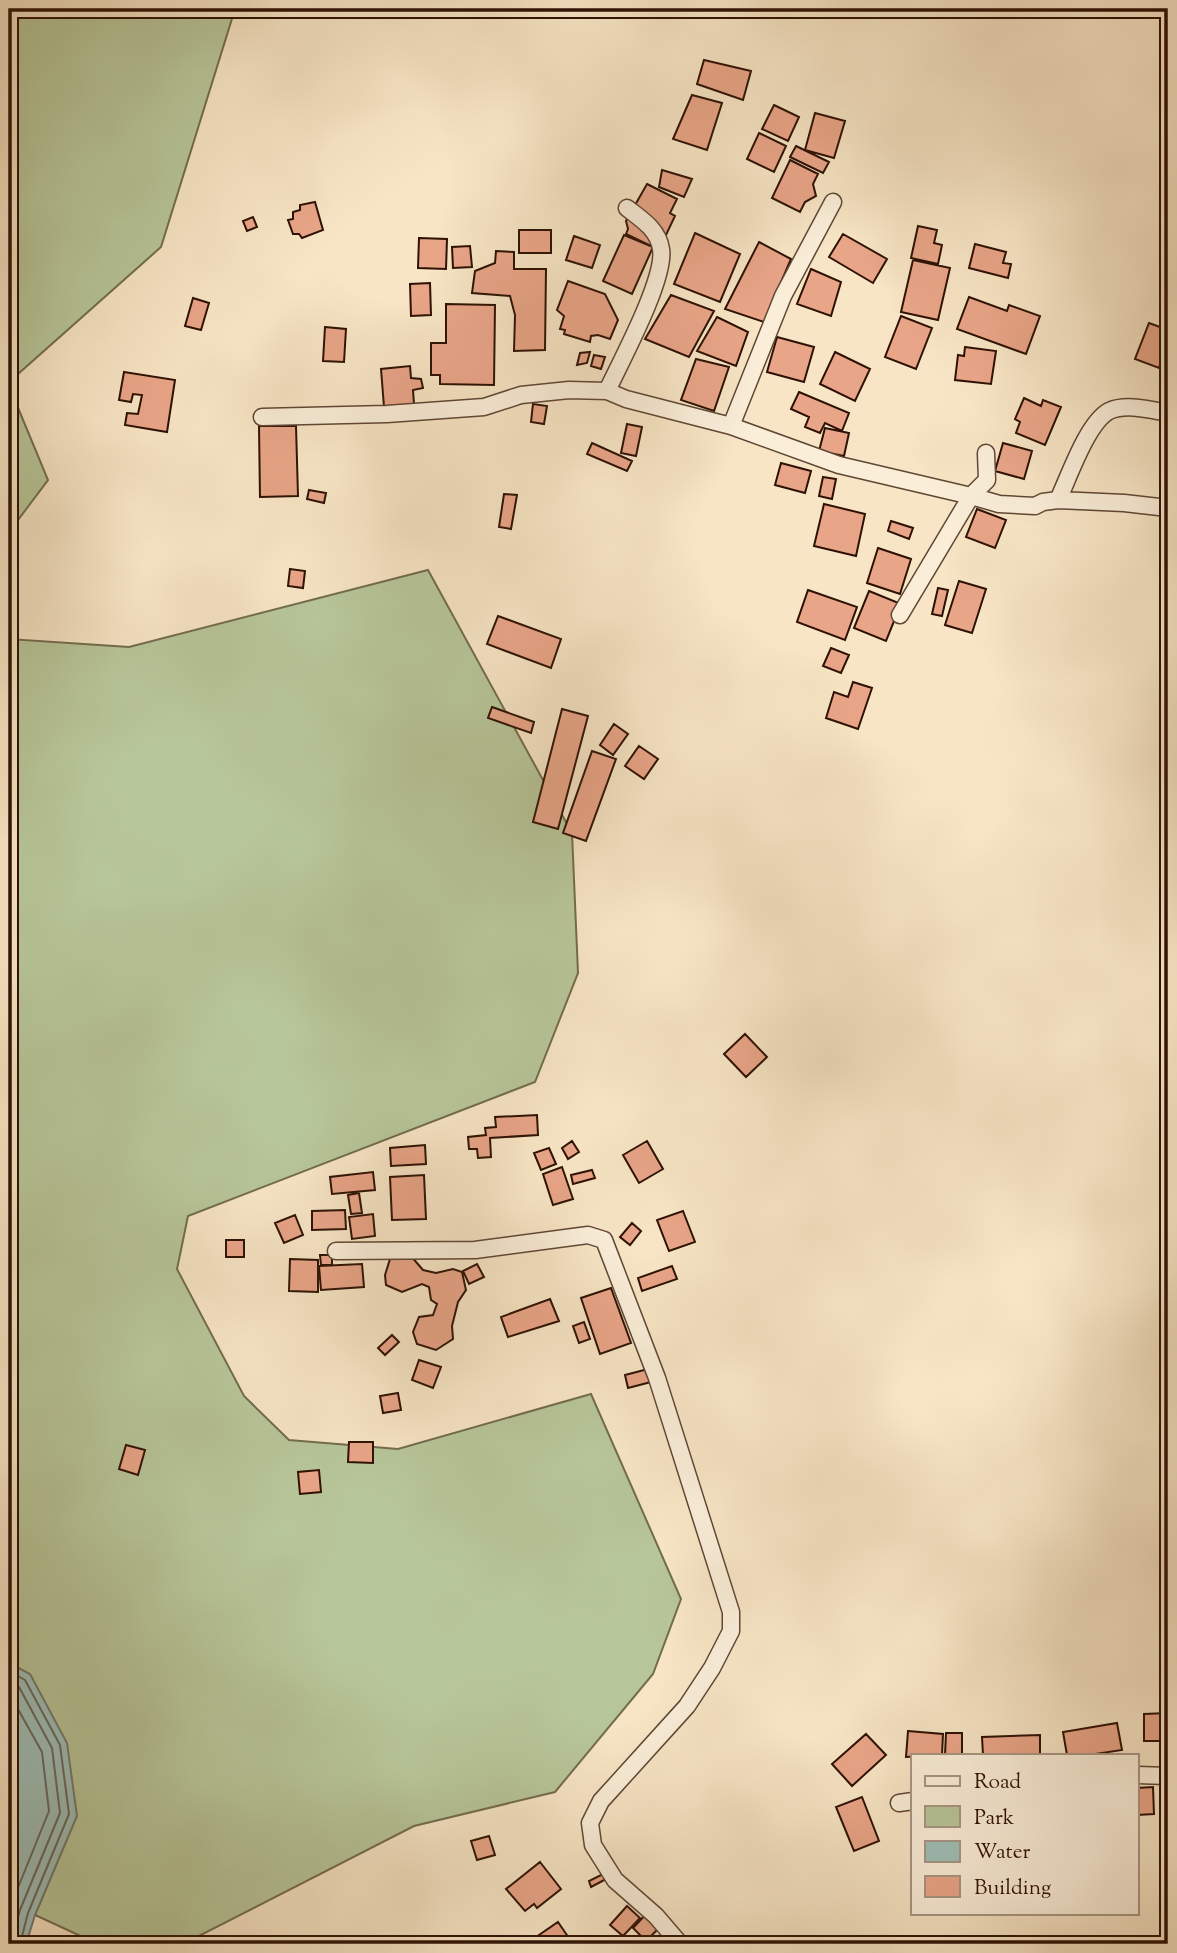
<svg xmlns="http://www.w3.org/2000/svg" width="1177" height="1953" viewBox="0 0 1177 1953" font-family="'Sorts Mill Goudy',serif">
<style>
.green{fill:#b7c699;stroke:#726c4e;stroke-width:2}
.water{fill:#9ebfb8;stroke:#717970;stroke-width:2}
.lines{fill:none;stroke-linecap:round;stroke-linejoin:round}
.shore{stroke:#66685e;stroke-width:2}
.building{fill:#e9a588;stroke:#2e1104;stroke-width:2}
.minor-casing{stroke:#604634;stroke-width:19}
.minor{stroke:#faeed9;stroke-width:16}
</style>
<rect width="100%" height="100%" fill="#f7e5c5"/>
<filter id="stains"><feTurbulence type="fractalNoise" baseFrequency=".00286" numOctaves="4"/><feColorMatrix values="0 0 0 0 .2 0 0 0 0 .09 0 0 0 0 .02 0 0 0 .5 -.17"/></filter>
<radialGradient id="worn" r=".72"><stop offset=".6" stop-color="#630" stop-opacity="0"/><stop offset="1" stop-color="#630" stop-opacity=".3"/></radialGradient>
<path class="green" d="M 9,9 L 235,9 L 161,247 L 9,382 Z
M 9,386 L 48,480 L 9,532 Z
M 428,570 L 572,833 L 578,973 L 535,1082 L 188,1216 L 177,1269 L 244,1396 L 289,1440 L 398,1449 L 591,1394 L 681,1599 L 653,1674 L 555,1792 L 414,1826 L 193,1939 L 87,1939 L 35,1915 L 76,1816 L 30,1675 L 9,1663 L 9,639 L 129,647 Z"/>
<path class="water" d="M 9,1663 L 30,1674 L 67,1743 L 77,1816 L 35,1915 L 26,1944 L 9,1944 Z"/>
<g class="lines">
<path class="shore" d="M 9,1671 L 25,1680 L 60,1745 L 69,1814 L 28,1913 L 20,1944
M 9,1681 L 19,1687 L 52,1748 L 60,1813 L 20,1910 L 11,1944
M 9,1693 L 42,1752 L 49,1811 L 9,1910"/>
</g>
<path class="building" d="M 704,60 L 751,71 L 743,100 L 697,84 Z
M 692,95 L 722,103 L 707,150 L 673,139 Z
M 774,105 L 799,117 L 788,141 L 762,129 Z
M 815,113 L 845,121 L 834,158 L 805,150 Z
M 759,133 L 786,146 L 774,172 L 747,159 Z
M 796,146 L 829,162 L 823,173 L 790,157 Z
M 790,160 L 818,174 L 813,184 L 816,196 L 805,202 L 800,212 L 772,198 Z
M 662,170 L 692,179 L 684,197 L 659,187 Z
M 647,184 L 677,199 L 670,213 L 675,216 L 665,237 L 653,247 L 626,234 L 628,229 L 626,221 Z
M 315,202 L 323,230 L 302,238 L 299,234 L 293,234 L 288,220 L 293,219 L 293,212 L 300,210 L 300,205 Z
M 253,217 L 257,227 L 247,231 L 243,221 Z
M 918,226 L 937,230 L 934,243 L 942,245 L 938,264 L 911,258 Z
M 519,230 L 551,230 L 551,253 L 519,253 Z
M 695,233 L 740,254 L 720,302 L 674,284 Z
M 843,234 L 887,259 L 873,283 L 829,257 Z
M 624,235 L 653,247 L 632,294 L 603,281 Z
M 574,236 L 600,245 L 592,268 L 566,260 Z
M 419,238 L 447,239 L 446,269 L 418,268 Z
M 759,242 L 791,259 L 764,322 L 725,309 Z
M 975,244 L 1006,252 L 1003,263 L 1011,264 L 1008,278 L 969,268 Z
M 470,246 L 472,267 L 453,268 L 452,247 Z
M 496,251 L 514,252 L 514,269 L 546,269 L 545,350 L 514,351 L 515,315 L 510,296 L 472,293 L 475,271 L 495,263 Z
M 913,260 L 950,268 L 938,320 L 901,312 Z
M 811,269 L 841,282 L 831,316 L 797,304 Z
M 568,281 L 605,294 L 618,320 L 610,339 L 598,335 L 591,336 L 590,342 L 564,334 L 565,330 L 560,329 L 564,316 L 557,310 Z
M 430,283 L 431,315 L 411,316 L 410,284 Z
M 671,295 L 714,311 L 689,357 L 645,339 Z
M 969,297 L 1007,311 L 1009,305 L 1040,316 L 1026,354 L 957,329 Z
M 193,298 L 209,303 L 201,330 L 185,326 Z
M 446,304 L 495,305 L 494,385 L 440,384 L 440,375 L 431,375 L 431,343 L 446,343 Z
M 901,316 L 932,328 L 916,369 L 885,357 Z
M 717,317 L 748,332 L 736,366 L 697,351 Z
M 1149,323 L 1168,330 L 1168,343 L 1159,368 L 1135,359 Z
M 325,327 L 346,329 L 344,362 L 323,361 Z
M 777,337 L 814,347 L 804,382 L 767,372 Z
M 965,347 L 996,351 L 991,384 L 955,380 L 958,355 L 964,356 Z
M 590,352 L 587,363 L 577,365 L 580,353 Z
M 835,352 L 870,369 L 855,401 L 820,384 Z
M 594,355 L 605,357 L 601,369 L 591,366 Z
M 696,359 L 729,367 L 714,411 L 681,400 Z
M 410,366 L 411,378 L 421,379 L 423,388 L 413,390 L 414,404 L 384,407 L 381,369 Z
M 124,372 L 175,380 L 167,432 L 125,425 L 127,413 L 138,414 L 142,395 L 133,394 L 131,402 L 119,400 Z
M 799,392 L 849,413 L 842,431 L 825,423 L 820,433 L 805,427 L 809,417 L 791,409 Z
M 1024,398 L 1041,406 L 1043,400 L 1061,407 L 1045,445 L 1016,433 L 1020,422 L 1015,419 Z
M 533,404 L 547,406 L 544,424 L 531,422 Z
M 627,424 L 642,427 L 636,456 L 621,453 Z
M 259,426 L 296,426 L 298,496 L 260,497 Z
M 825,428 L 849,433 L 844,456 L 819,451 Z
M 592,443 L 632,461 L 627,471 L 587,454 Z
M 1003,443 L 1032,451 L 1024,479 L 995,471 Z
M 781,463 L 811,471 L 805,493 L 775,485 Z
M 823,477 L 836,479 L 832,499 L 819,496 Z
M 309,490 L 326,493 L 324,503 L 307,499 Z
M 504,494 L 517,495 L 511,529 L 499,527 Z
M 824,504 L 865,514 L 856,556 L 814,546 Z
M 977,509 L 1006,520 L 995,548 L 966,537 Z
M 891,521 L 913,528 L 909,539 L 888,531 Z
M 878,548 L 911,559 L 900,594 L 867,583 Z
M 290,569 L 305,571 L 303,588 L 288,586 Z
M 959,581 L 986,589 L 972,633 L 945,625 Z
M 938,588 L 948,590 L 942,616 L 932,614 Z
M 808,590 L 857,607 L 845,640 L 797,622 Z
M 869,591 L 901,604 L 886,641 L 854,628 Z
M 498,616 L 561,639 L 551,668 L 487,644 Z
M 831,648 L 849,655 L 841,673 L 823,666 Z
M 853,682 L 872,688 L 858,729 L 826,718 L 834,692 L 848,697 Z
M 492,707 L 534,722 L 531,733 L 488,718 Z
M 562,709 L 588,716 L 558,829 L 533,822 Z
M 614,724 L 628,734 L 613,755 L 600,745 Z
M 639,746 L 658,759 L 644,779 L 625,766 Z
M 592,751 L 616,759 L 586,841 L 563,833 Z
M 745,1034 L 767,1057 L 746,1077 L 724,1054 Z
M 537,1115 L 538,1135 L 490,1138 L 491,1157 L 478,1158 L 477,1149 L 469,1149 L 468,1137 L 486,1135 L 485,1128 L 496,1127 L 495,1117 Z
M 572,1141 L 579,1152 L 568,1159 L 562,1148 Z
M 647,1141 L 663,1169 L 639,1183 L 623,1155 Z
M 425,1145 L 426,1164 L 391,1166 L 390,1148 Z
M 549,1148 L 556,1164 L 541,1170 L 534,1153 Z
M 562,1167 L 573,1199 L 553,1205 L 543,1174 Z
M 592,1170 L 595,1178 L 573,1184 L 571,1175 Z
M 373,1172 L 375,1190 L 332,1194 L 330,1177 Z
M 424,1175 L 426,1219 L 392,1220 L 390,1177 Z
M 359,1193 L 362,1213 L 351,1214 L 348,1195 Z
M 345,1210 L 346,1229 L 312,1230 L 312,1211 Z
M 683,1211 L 695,1242 L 669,1251 L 657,1220 Z
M 373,1214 L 375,1236 L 352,1239 L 349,1217 Z
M 295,1215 L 303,1235 L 284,1243 L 275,1223 Z
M 632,1223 L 641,1231 L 630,1245 L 620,1237 Z
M 226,1240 L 244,1240 L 244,1257 L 226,1257 Z
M 398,1254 L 411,1256 L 423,1270 L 436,1273 L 453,1269 L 462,1272 L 466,1290 L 458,1302 L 452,1326 L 453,1339 L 436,1350 L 417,1344 L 413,1332 L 419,1317 L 433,1315 L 437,1304 L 431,1300 L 429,1287 L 422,1284 L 402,1292 L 386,1285 L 385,1275 L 390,1259 Z
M 320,1255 L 332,1255 L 332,1265 L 321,1265 Z
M 290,1259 L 318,1260 L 318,1292 L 289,1291 Z
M 362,1264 L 364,1287 L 321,1290 L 319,1266 Z
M 477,1264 L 484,1277 L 469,1284 L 463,1271 Z
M 672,1266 L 677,1279 L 642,1291 L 638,1278 Z
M 611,1288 L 631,1343 L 600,1354 L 581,1298 Z
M 550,1299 L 559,1321 L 508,1337 L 501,1317 Z
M 584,1322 L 590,1339 L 579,1343 L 573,1326 Z
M 392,1335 L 399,1342 L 385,1355 L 378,1348 Z
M 419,1360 L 441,1367 L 433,1388 L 412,1380 Z
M 648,1369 L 651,1382 L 628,1388 L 625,1375 Z
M 398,1393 L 401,1410 L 383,1413 L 380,1396 Z
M 349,1442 L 373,1442 L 373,1463 L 348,1462 Z
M 126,1445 L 145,1450 L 138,1475 L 119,1469 Z
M 319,1470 L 321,1492 L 300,1494 L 298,1472 Z
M 1168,1713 L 1168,1741 L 1144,1741 L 1144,1714 Z
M 1117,1723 L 1122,1750 L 1089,1755 L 1067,1755 L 1063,1732 Z
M 908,1731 L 943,1734 L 942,1755 L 906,1757 Z
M 946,1733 L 962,1733 L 962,1755 L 945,1755 Z
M 866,1734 L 886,1755 L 852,1786 L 832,1764 Z
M 1040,1735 L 1040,1755 L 983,1755 L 982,1737 Z
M 1153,1787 L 1154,1814 L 1137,1815 L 1137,1788 Z
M 862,1797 L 879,1841 L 854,1851 L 836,1807 Z
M 489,1836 L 495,1855 L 477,1860 L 471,1841 Z
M 540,1862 L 561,1889 L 537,1908 L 534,1904 L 525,1911 L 506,1889 Z
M 607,1872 L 610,1877 L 591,1887 L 589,1881 Z
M 627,1906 L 640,1918 L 623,1936 L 610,1925 Z
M 648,1912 L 662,1925 L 646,1941 L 633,1928 Z
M 558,1922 L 573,1944 L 526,1944 Z"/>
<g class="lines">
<g class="minor-casing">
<path id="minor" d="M 607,391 C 621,361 666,278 661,249 C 658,229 641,219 627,208
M 262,417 L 387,414 L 484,407 L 521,395 L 569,390 L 607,391 L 626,399 L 731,426 L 839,465 L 971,496 L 999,504 L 1035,506 L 1043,502 L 1058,500 C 1069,477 1087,423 1109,411 C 1126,403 1151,410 1168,413
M 731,426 L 783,296 L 833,202
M 1058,500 L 1124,503 L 1168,508
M 900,615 L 971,496 L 987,480 L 986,453
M 336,1251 L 475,1250 L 588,1235 L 604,1240 L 657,1378 L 731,1612 L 731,1631 L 712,1668 L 687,1706 L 601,1801 L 590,1823 L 593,1845 L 615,1880 L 656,1916 L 680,1944
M 1137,1775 L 1168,1776
M 899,1803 L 913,1801"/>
</g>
<use href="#minor" class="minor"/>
</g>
<rect width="1177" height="1953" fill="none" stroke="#f7e5c5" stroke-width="35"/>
<rect x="10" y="10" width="1156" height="1932" fill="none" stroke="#2e1104" stroke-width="3.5"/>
<rect x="18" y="18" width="1142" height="1918" fill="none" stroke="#2e1104" stroke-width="2"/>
<rect x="911" y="1754" width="228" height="161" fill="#faeed9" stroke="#a89684" stroke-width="2"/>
<rect x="925" y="1776" width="35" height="10" fill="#faeed9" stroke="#a89684" stroke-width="2"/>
<text x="974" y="1788" font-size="21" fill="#2e1104">Road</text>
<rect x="925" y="1806" width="35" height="21" fill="#b7c699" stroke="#a89684" stroke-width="2"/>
<text x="974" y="1824" font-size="21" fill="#2e1104">Park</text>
<rect x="925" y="1841" width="35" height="21" fill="#9ebfb8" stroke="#a89684" stroke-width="2"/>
<text x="974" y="1858" font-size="21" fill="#2e1104">Water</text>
<rect x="925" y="1876" width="35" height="21" fill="#e9a588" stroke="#a89684" stroke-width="2"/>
<text x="974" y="1894" font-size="21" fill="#2e1104">Building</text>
<rect width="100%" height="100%" filter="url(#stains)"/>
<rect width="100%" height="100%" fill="url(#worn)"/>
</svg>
